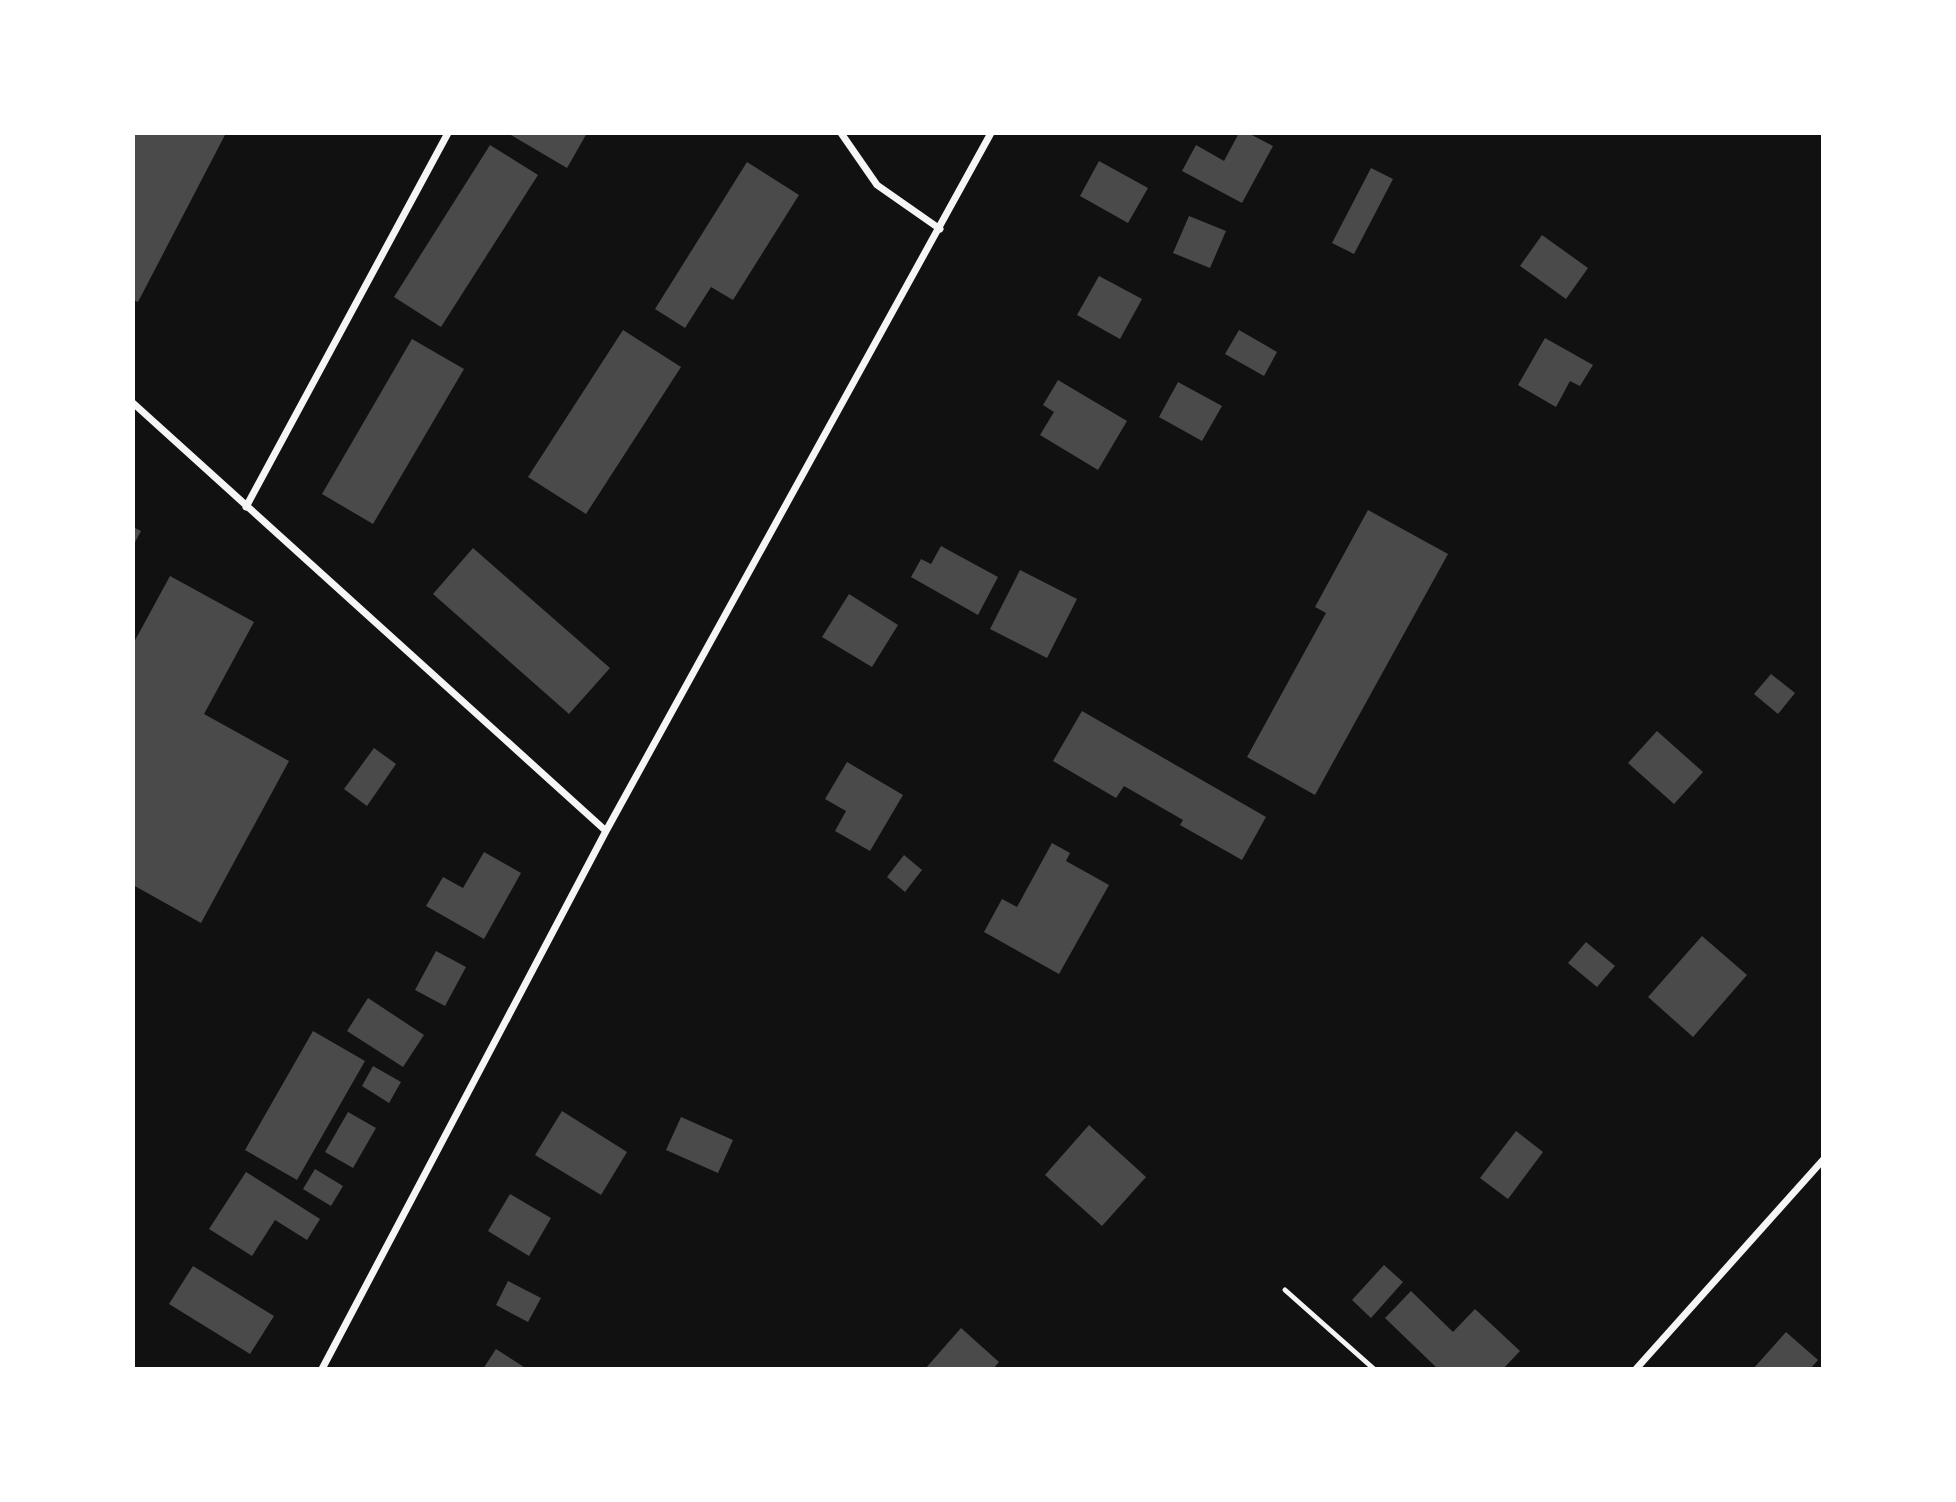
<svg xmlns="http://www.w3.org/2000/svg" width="1956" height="1502" viewBox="0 0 1956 1502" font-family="Spectral,serif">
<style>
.building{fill:#4a4a4a}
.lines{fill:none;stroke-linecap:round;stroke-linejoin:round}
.service{stroke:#f5f5f5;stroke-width:5}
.minor{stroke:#f5f5f5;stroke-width:7}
</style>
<rect width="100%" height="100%" fill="#111"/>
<path class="building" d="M 133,133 L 226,133 L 138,302 L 133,300 Z
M 512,133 L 587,133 L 567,168 L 511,135 Z
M 1239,133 L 1248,133 L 1273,146 L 1242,203 L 1182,171 L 1196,145 L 1224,161 Z
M 490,145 L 538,175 L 441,327 L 394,297 Z
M 1099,161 L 1148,188 L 1128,223 L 1080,196 Z
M 747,162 L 799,195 L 733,300 L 711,287 L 685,328 L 655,309 Z
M 1371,168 L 1393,179 L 1354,254 L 1332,243 Z
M 1189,216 L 1226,231 L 1210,268 L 1173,253 Z
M 1542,235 L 1588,268 L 1566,299 L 1520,266 Z
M 1099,276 L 1142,299 L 1120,339 L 1077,315 Z
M 623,330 L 681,367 L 586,514 L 528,477 Z
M 1239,330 L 1277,352 L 1264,376 L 1225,354 Z
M 1545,338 L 1593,365 L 1580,386 L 1570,381 L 1556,407 L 1518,385 Z
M 412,339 L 464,369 L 373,524 L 322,494 Z
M 1058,380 L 1127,421 L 1098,470 L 1040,435 L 1054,412 L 1043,405 Z
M 1178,382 L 1222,406 L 1202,441 L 1159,417 Z
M 1368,510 L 1448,554 L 1315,795 L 1247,757 L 1326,613 L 1315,607 Z
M 133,527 L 141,531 L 133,546 Z
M 941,546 L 998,577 L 978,615 L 911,577 L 921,559 L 931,564 Z
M 473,548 L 610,668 L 569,714 L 433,594 Z
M 1020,570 L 1077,599 L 1047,658 L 990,629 Z
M 170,576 L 254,622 L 204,714 L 289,761 L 201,923 L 133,885 L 133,644 Z
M 849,594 L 898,625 L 872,667 L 822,637 Z
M 1771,674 L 1795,693 L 1778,714 L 1754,694 Z
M 1082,711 L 1266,817 L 1242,860 L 1180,825 L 1183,820 L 1124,786 L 1116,798 L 1053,761 Z
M 1657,731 L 1703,772 L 1674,804 L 1628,763 Z
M 374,748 L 396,764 L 367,806 L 344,789 Z
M 847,762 L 903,795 L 870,851 L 835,831 L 846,811 L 825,799 Z
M 1052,843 L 1070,853 L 1066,861 L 1109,885 L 1059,974 L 984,932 L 1002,899 L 1017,907 Z
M 484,852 L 521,873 L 484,939 L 426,906 L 443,877 L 463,888 Z
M 904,855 L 922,870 L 905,892 L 887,877 Z
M 1702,936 L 1747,975 L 1693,1037 L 1648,997 Z
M 1586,942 L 1615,966 L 1597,987 L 1568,963 Z
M 436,951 L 466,967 L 445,1006 L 415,990 Z
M 368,998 L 424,1035 L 403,1067 L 347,1031 Z
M 313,1031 L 365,1061 L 297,1180 L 245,1150 Z
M 373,1066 L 401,1082 L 389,1103 L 362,1086 Z
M 562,1111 L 627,1152 L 601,1195 L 535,1155 Z
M 348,1112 L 376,1128 L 353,1168 L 325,1152 Z
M 681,1117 L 733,1140 L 718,1173 L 666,1150 Z
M 1089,1125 L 1146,1177 L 1102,1226 L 1045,1175 Z
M 1516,1131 L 1543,1152 L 1508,1199 L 1480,1178 Z
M 315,1169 L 343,1186 L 331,1206 L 303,1189 Z
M 246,1172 L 320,1219 L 307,1240 L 275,1220 L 252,1256 L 209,1229 Z
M 510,1194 L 551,1218 L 529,1256 L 488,1231 Z
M 1384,1265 L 1403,1282 L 1371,1318 L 1352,1300 Z
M 193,1266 L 274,1316 L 250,1354 L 169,1304 Z
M 508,1281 L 541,1298 L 528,1322 L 496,1305 Z
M 1411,1291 L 1453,1332 L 1475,1309 L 1520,1351 L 1503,1369 L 1438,1369 L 1385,1318 Z
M 961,1328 L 999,1362 L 993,1369 L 925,1369 Z
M 1786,1332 L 1818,1360 L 1810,1369 L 1753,1369 Z
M 496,1349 L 527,1369 L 483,1369 Z"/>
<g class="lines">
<path class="service" d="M 1285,1290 L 1374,1369"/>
<path class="minor" d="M 841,133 L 877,185 L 940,229
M 133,403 L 606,831
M 246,507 L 448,133
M 322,1369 L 606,831 L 991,133
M 1636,1369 L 1823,1160"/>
</g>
<rect width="1956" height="1502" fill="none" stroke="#ffffff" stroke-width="270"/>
</svg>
